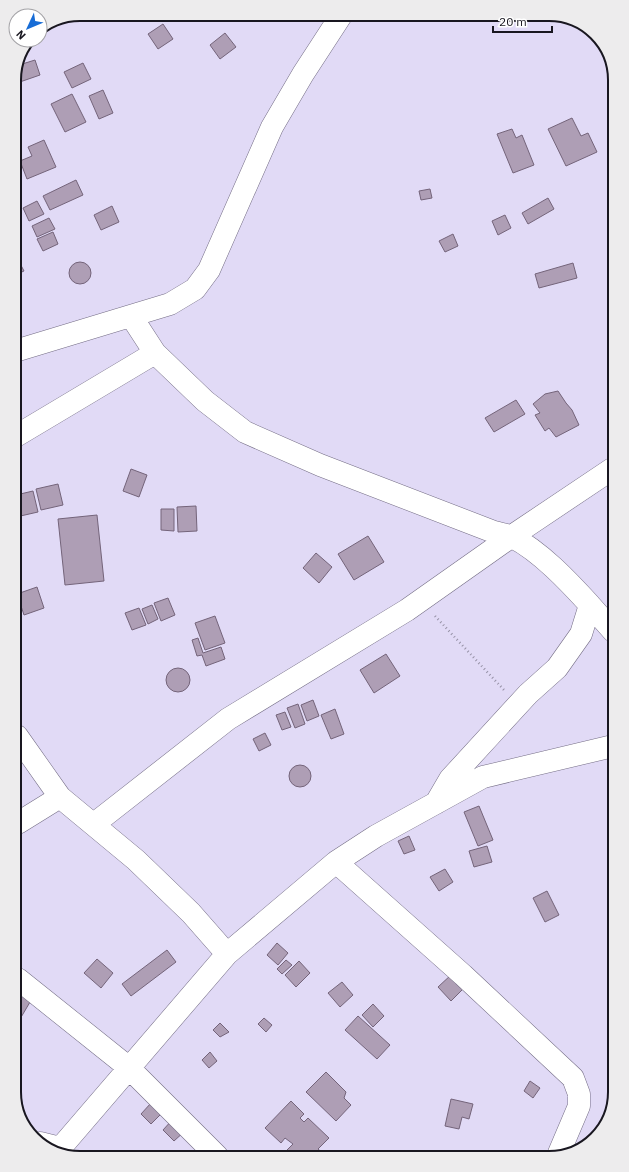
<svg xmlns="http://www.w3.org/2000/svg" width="629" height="1172" viewBox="0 0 629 1172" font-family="'IBM Plex Sans',sans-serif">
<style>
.building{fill:#ae9eb5;stroke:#74647a}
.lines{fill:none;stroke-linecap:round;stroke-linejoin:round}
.street-casing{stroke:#746d85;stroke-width:23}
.path{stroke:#9691a6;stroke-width:2.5;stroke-dasharray:1 3;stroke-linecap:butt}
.street{stroke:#fff;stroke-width:22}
.rim{fill:none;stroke:#191720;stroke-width:2}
</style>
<rect width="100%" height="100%" fill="#e1daf6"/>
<path class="building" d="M 163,24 L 173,39 L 158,49 L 148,34 Z
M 225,33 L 236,47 L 220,59 L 210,45 Z
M 35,60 L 40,75 L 14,84 L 14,76 L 19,65 Z
M 83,63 L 91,79 L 72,88 L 64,72 Z
M 103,90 L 113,113 L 99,119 L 89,96 Z
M 72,94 L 86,122 L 65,132 L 51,104 Z
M 572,118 L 581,136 L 588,133 L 597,152 L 566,166 L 548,129 Z
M 512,129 L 516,138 L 522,135 L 534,165 L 513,173 L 497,134 Z
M 44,140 L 56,167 L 27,179 L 20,161 L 32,156 L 28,147 Z
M 76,180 L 83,195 L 50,210 L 43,196 Z
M 430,189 L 432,198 L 421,200 L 419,191 Z
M 548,198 L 554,209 L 528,224 L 522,213 Z
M 37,201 L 44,214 L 29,221 L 23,208 Z
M 112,206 L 119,222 L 101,230 L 94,215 Z
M 505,215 L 511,228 L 498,235 L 492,221 Z
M 49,218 L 55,229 L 37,237 L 32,226 Z
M 53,232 L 58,244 L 43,251 L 37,239 Z
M 453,234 L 458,246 L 445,252 L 439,241 Z
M 15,254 L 24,271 L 15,275 Z
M69 273a11 11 0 1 1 22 0a11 11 0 1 1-22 0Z
M 573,263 L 577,278 L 539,288 L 535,274 Z
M 558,391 L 566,403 L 572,410 L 579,425 L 556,437 L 549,428 L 545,431 L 535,415 L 540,413 L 533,404 L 545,394 Z
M 516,400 L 525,414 L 494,432 L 485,418 Z
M 131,469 L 147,475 L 139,497 L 123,491 Z
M 58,484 L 63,505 L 41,510 L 36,489 Z
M 33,491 L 38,512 L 16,517 L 16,495 Z
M 196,506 L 197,531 L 178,532 L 177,507 Z
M 161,509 L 174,509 L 174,531 L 161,530 Z
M 97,515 L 104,581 L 65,585 L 58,519 Z
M 368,536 L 384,562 L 354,580 L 338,554 Z
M 316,553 L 332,567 L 319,583 L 303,568 Z
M 37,587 L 44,608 L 24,615 L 17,594 Z
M 168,598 L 175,615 L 161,621 L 154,603 Z
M 152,605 L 158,619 L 148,624 L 142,609 Z
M 139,608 L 146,625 L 132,630 L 125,613 Z
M 215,616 L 225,643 L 205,650 L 195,623 Z
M 198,638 L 203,653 L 221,647 L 225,659 L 206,666 L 202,655 L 197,656 L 192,640 Z
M 386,654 L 400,676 L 374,693 L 360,670 Z
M166 680a12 12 0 1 1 24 0a12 12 0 1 1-24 0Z
M 313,700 L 319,716 L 307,721 L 301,705 Z
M 298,704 L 305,724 L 295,728 L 287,708 Z
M 335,709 L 344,734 L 331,739 L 321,715 Z
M 285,712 L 291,727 L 282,730 L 276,715 Z
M 265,733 L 271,745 L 259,751 L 253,739 Z
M289 776a11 11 0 1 1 22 0a11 11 0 1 1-22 0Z
M 479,806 L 493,840 L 478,846 L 464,812 Z
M 409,836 L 415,850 L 404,854 L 398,841 Z
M 487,846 L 492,862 L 474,867 L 469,851 Z
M 445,869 L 453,882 L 439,891 L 430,877 Z
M 547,891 L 559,915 L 545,922 L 533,898 Z
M 277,943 L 288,953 L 278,965 L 267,955 Z
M 167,950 L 176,962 L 131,996 L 122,984 Z
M 97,959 L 113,973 L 101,988 L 84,973 Z
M 286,960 L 292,965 L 282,974 L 277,969 Z
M 299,961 L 310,973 L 296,987 L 285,975 Z
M 452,974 L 465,987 L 451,1001 L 438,987 Z
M 342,982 L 353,995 L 340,1007 L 328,993 Z
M 18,989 L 33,997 L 20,1019 L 19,1018 Z
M 373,1004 L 384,1016 L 373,1027 L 362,1015 Z
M 358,1016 L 390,1045 L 377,1059 L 345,1030 Z
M 264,1018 L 272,1025 L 266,1032 L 258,1024 Z
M 220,1023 L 229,1032 L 220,1037 L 213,1030 Z
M 210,1052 L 217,1061 L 209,1068 L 202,1060 Z
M 326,1072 L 346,1092 L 344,1098 L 351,1105 L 336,1121 L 306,1092 Z
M 530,1081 L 540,1088 L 533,1098 L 524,1091 Z
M 451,1099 L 473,1104 L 469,1119 L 462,1117 L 459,1129 L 445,1126 Z
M 291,1101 L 304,1114 L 300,1118 L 304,1122 L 308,1118 L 329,1138 L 318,1149 L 325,1155 L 292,1156 L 286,1151 L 293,1144 L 285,1138 L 281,1143 L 265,1128 Z
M 151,1103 L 162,1113 L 151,1124 L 141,1114 Z
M 173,1119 L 185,1131 L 174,1141 L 163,1130 Z"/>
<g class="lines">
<g class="street-casing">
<path id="street" d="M 131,316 L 155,353 L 205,401 L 245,432 L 320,465 L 494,532 C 500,534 507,534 512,537 C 540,551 569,582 590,605 L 581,634 L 557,668 L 528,694 L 450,779 L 436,803
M 15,351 L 170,304 L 195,289 L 209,270 L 272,127 L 303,74 L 342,14
M 16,436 L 155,353
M 590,605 L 613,631
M 17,736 L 60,797 L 136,860 L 191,913 L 227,954
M 18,823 L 60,797
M 94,824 L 228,719 L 407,610 L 512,536 L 612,469
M 336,862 L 463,975 L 573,1078 L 579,1094 L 579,1106 L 559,1153
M 18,979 L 128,1067 L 217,1156
M 40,1143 L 60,1148
M 57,1152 L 227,954 L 336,862 L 376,836 L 483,777 L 613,746"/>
</g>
<path class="path" d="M 435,616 L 504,690"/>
<use href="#street" class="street"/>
</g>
<path d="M0 0H629V1172H0ZM80 21H549A59 59 0 0 1 608 80V1092A59 59 0 0 1 549 1151H80A59 59 0 0 1 21 1092V80A59 59 0 0 1 80 21Z" fill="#edeced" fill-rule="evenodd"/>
<path class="rim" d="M80 21H549A59 59 0 0 1 608 80V1092A59 59 0 0 1 549 1151H80A59 59 0 0 1 21 1092V80A59 59 0 0 1 80 21Z"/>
<g transform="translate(28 28) rotate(226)"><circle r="19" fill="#ffffff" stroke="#a3a2a6"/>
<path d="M0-3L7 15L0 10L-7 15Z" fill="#176cd6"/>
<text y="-6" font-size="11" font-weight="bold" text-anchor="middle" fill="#191720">N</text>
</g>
<path d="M493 26v6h59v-6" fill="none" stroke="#191720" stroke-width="2"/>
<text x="499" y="26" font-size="12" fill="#191720" stroke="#ffffff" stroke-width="3" paint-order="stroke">20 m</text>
</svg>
